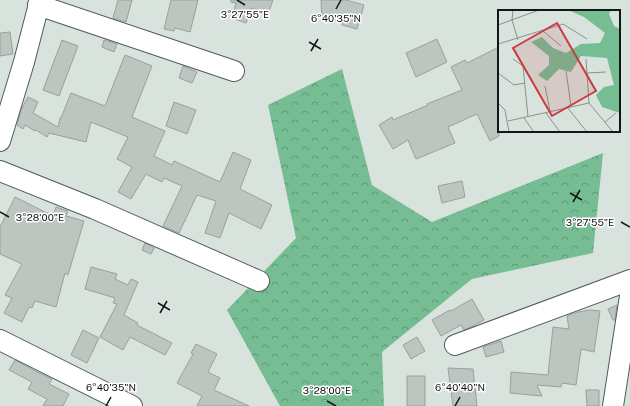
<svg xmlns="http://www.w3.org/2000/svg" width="630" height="406" viewBox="0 0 630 406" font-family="'Public Sans',sans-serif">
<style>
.forest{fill:url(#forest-crowns)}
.building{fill:#bcc5bf;stroke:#97a19b}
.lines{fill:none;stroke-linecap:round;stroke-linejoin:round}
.minor-casing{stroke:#525b55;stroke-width:22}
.minor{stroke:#fff;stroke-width:20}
.ticks{fill:none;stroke:#121614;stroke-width:1.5}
.inset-road{fill:none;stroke:#89918d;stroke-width:1}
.view{fill:#ca3b43;fill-opacity:0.15;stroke:#ca3b43;stroke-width:2}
.inset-edge{fill:none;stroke:#121614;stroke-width:2}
.ticks-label{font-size:10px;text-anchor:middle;fill:#121614;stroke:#fff;stroke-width:3;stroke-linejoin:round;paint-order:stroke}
</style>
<defs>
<pattern id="forest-crowns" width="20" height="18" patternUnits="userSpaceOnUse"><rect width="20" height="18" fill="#76bd94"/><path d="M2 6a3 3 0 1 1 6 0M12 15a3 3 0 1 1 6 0" fill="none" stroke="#5f9978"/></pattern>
</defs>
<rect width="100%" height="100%" fill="#d9e3dd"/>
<path class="forest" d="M 342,69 L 372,185 L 432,222 L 603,153 L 593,253 L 472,279 L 382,352 L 384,406 L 280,406 L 227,310 L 296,238 L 268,105 Z"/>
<path class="building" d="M 118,0 L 132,0 L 126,22 L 113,18 Z
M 171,0 L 198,0 L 190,32 L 175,28 L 174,31 L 164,29 Z
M 231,0 L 273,0 L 268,14 L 251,8 L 246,23 L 232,18 L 236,3 L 231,2 Z
M 321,0 L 346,0 L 364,5 L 357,29 L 342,25 L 343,20 L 323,20 L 323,18 L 322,18 Z
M 10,32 L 13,54 L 0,56 L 0,33 Z
M 437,39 L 447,62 L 416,77 L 406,53 Z
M 62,40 L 78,46 L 59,96 L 43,90 Z
M 104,40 L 117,44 L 114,52 L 102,47 Z
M 499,47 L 499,136 L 490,141 L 477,114 L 448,127 L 455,143 L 416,159 L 408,140 L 393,149 L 379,125 L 392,117 L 393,120 L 428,105 L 427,104 L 462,90 L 451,67 L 465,60 L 467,63 Z
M 125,55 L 152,66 L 132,117 L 165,131 L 154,156 L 172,165 L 174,161 L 220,182 L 233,152 L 251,160 L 240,189 L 272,205 L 261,229 L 229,213 L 220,238 L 205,233 L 216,201 L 197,195 L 179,233 L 163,226 L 182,186 L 164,178 L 162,182 L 146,174 L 131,199 L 118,192 L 132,167 L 117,159 L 128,137 L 91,122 L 86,142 L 49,133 L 47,137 L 36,130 L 35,131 L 25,125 L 23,129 L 17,125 L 21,110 L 28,97 L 38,102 L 33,113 L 58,127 L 60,118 L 61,118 L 71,93 L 105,106 Z
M 183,66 L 197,72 L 192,83 L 179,78 Z
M 174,102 L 196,110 L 187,134 L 166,126 Z
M 462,181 L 465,197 L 442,203 L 438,186 Z
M 15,197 L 53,216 L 56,207 L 68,211 L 66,216 L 84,221 L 68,275 L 65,273 L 56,307 L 35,301 L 32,308 L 29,307 L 22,322 L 4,313 L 12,298 L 5,295 L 22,264 L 0,254 L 0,227 Z
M 145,243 L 154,248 L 151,254 L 142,250 Z
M 91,267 L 117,274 L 115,279 L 128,285 L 131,279 L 138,282 L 124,315 L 138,323 L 137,325 L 172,343 L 165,355 L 130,337 L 123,350 L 100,337 L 117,304 L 113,303 L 115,298 L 85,289 Z
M 472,299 L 484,320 L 473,326 L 464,330 L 461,325 L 441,336 L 432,320 L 450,310 L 451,311 Z
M 617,305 L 615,320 L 613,320 L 608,309 Z
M 590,310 L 600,311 L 594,352 L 581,349 L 576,385 L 562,383 L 561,387 L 537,385 L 542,396 L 510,393 L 511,372 L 548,375 L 553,327 L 569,329 L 567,316 L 578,312 Z
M 83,330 L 99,338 L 87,363 L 71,355 Z
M 417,337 L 425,351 L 411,359 L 403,345 Z
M 501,341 L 504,352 L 486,357 L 483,347 Z
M 196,344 L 217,354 L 208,372 L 220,378 L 214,390 L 249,406 L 197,406 L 202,396 L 177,383 L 193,354 L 191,353 Z
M 15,360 L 37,372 L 52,379 L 49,384 L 69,394 L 63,406 L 43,406 L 47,399 L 28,389 L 32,382 L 9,370 Z
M 448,368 L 473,369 L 477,406 L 453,406 Z
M 407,376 L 425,376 L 425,406 L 407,406 Z
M 586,390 L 599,390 L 599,406 L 587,406 Z"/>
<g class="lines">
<g class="minor-casing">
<path id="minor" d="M 38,5 L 234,71
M 0,141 L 24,62 L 40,0
M 0,171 L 95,209 L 259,281
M 0,340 L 132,406
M 455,345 L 630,280
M 613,406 L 630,296"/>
</g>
<use href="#minor" class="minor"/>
</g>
<path class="ticks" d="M 237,0 L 245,5M 336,9 L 341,0M 309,42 L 321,49M 311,51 L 318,39M 570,193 L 582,200M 573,202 L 580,190M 0,212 L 9,217M 621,222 L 630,227M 158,303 L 170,310M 160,313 L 167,301M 327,401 L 336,406M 106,406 L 111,397M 455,406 L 460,397"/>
<g transform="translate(498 10)">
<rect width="122" height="122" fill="#d9e3dd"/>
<path d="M 70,0 L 113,0 L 111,4 L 116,16 L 122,19 L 122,103 L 104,97 L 98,85 L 106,77 L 116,75 L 109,48 L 83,46 L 73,62 L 61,59 L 49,71 L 40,65 L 51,55 L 51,46 L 33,32 L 44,27 L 55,38 L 68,43 L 83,34 L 102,33 L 107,23 L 86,7 Z" fill="#76bd94"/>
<path class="inset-road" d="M 15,0 L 14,10 L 20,30M 0,15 L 41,0M 45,21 L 63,36M 0,34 L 65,14 L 89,29M 15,49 L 25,56 L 30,107M 88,49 L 91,93M 68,61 L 73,96M 0,63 L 16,75 L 27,73M 89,63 L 108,62M 47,76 L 52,101M 0,93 L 7,100 L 11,122M 69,97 L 89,122M 48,103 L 62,122M 26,108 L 36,122M 10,111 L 91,93 L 115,122M 107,112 L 118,103"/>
<path class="view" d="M 59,13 L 98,81 L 54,106 L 15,38 Z"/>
<rect width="122" height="122" class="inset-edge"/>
</g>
<g class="ticks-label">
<text x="245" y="18">3°27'55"E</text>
<text x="336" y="22">6°40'35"N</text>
<text x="40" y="221">3°28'00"E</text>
<text x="590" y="226">3°27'55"E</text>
<text x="111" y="391">6°40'35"N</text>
<text x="460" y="391">6°40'40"N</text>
<text x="327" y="394">3°28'00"E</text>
</g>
</svg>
